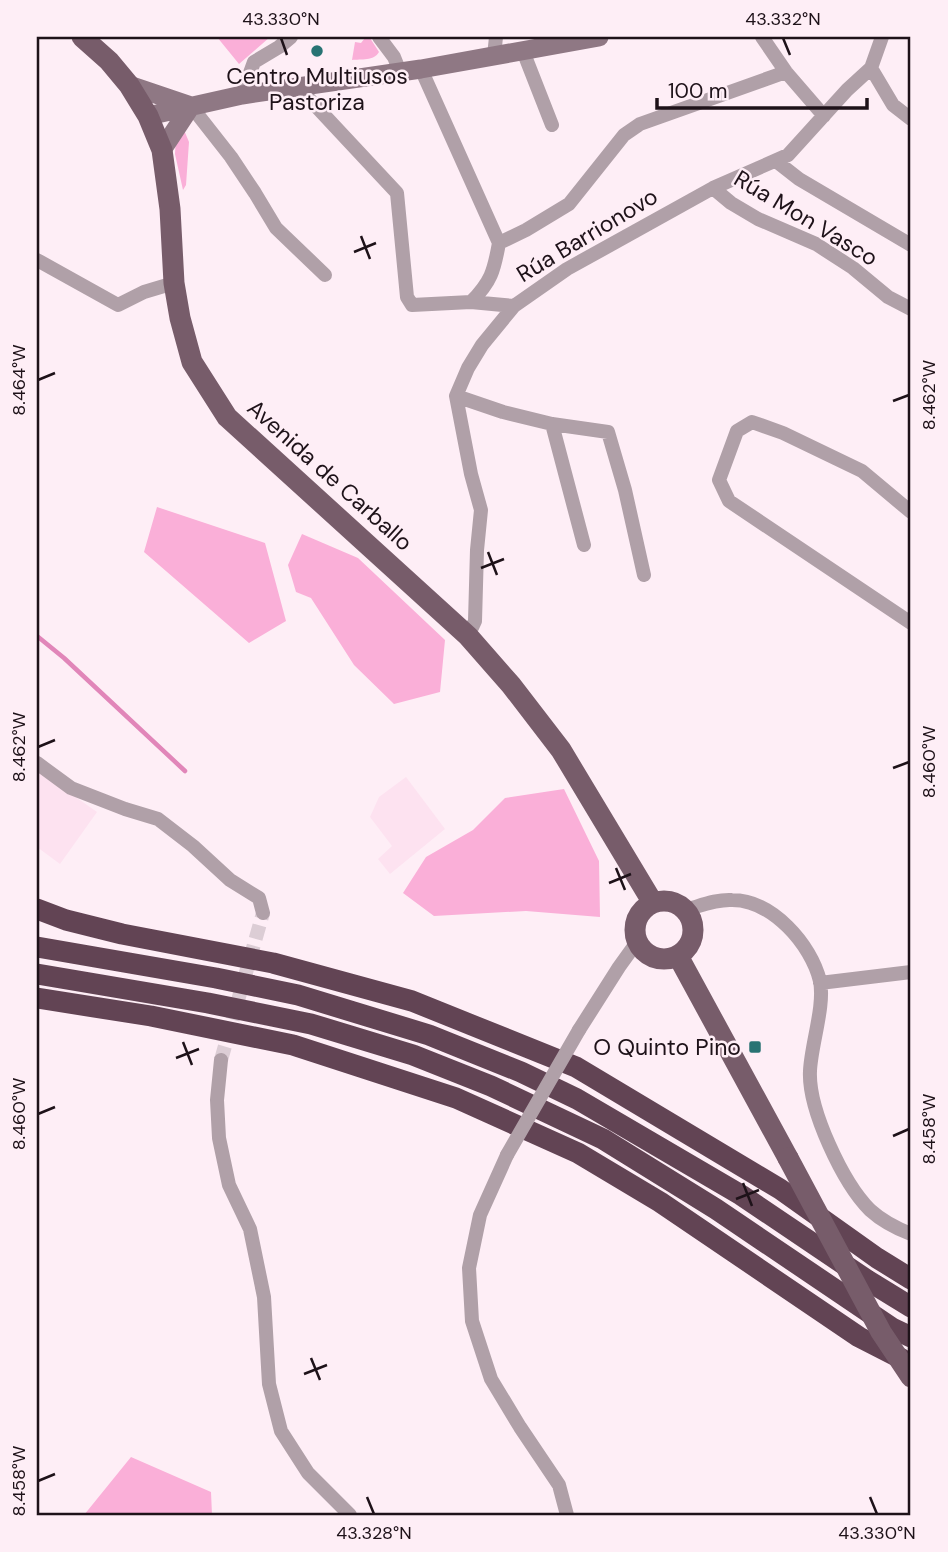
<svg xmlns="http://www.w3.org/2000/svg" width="948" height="1552" viewBox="0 0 948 1552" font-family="'DM Sans',sans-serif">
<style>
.built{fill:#fde2f0}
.green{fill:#faafd8}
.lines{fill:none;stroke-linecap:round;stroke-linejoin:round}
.stream{stroke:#e186b9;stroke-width:4.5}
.street-tunnel{stroke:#dccdd5;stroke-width:14;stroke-dasharray:14 7;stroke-linecap:butt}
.street{stroke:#b0a0a8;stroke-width:14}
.secondary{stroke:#8f7884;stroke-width:19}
.primary{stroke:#775c6a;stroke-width:21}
.highway{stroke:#624454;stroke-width:21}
.street-bridge{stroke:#b0a0a8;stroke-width:14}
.primary-bridge{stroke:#775c6a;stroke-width:21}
.ticks{fill:none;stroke:#1e1219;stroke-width:2.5}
.poi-dot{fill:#287373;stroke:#feeef6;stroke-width:2.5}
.labels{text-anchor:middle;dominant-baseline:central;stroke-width:5;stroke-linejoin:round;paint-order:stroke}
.poi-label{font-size:23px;fill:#1e1219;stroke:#feeef6}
.street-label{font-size:23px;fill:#1e1219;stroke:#feeef6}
.neatline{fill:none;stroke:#1e1219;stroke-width:2.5}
.ticks-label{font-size:18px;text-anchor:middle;fill:#1e1219}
</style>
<rect width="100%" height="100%" fill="#feeef6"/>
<path class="built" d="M 37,770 L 97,812 L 60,864 L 37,847 Z
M 406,777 L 445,829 L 390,874 L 378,859 L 392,846 L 370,817 L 379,797 Z"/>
<path class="green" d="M 217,37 L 270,37 L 239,64 Z
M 365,38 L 370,38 L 379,52 C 374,61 361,59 352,60 L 355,42 L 361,43 Z
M 184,130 L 189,142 L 186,185 L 183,190 L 175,154 L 176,135 Z
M 157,507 L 265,543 L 286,621 L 249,643 L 144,552 Z
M 302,534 L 358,558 L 445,640 L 440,692 L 394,704 L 354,665 L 311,598 L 296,592 L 288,565 Z
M 564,789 L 599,861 L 600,917 L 526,911 L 434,916 L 403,893 L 426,857 L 473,830 L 505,798 Z
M 131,1457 L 211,1492 L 212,1515 L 84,1515 Z"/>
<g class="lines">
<path class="stream" d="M 37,636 L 64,658 L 185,771"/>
<path class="street-tunnel" d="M 221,1060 L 263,913"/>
<path class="street" d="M 379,37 L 394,57 L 400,72
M 762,37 L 786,72 L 824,116
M 523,51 L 552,125
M 494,56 L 496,37
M 871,68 L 893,105 L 911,119
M 421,69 L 499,243 C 494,271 491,282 471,302
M 298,87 L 397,193 L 407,297 L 412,305 L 471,302 L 514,306
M 242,95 L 254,62 L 279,47 L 291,37
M 191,106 L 231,157 L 255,193 L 276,228 L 325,275
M 776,161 L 799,179 L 911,245
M 713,188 L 731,203 L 758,219 L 816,244 L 853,268 L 888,297 L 911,309
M 499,243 L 526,230 L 569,204 L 624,135 L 640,124 L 786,72
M 37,260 L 118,305 L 144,292 L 174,283
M 456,396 L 503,412 L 552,424 L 608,432 L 625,490 L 644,575
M 552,424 L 584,545
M 911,512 L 862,471 L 783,433 L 752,422 L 737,431 L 719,480 L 729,501 L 911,623
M 468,636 L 475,621 L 477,550 L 481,510 L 471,474 L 456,396 L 468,368 L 482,345 L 514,306 L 567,269 L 713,188 L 788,155 L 847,90 L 871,68 L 882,37
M 37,763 L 71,788 L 125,809 L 158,819 L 193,846 L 230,880 L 259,898 L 263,913
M 685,910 C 700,906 716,899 732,900 C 772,900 811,944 820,981 C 825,1006 811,1045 810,1071 C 808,1109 843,1183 870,1210 C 881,1220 898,1229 911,1234
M 820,983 L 911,972
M 579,1030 L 619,967 L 637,942
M 221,1060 L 217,1100 L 219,1138 L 229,1185 L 250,1229 L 264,1297 L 269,1384 L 281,1431 L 308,1473 L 350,1515
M 507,1155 L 480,1215 L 469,1268 L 472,1321 L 491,1379 L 520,1427 L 559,1485 L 567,1515"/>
<path class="secondary" d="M 129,85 L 191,106
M 148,116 L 242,95 L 421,69 L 599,37
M 162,150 L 191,106"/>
<path class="primary" d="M 82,37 L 109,61 L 129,85 L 148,116 L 162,150 L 170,209 L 174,283 L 180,318 L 192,362 L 227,417 L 468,636 L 511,685 L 561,750 L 653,903
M635 930a29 29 0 1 1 58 0a29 29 0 1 1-58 0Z
M 678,956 L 788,1158"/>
<path class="highway" d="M 37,909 L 66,920 L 122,934 L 273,963 L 412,1001 L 576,1067 L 780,1189 L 877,1258 L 911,1279
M 37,947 L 216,978 L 298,995 L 429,1035 L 521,1072 L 577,1099 L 741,1195 L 867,1280 L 911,1307
M 37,974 L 208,1003 L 311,1024 L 413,1055 L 491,1086 L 603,1139 L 716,1209 L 892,1328 L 911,1337
M 37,998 L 151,1016 L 293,1045 L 456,1098 L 578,1153 L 660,1202 L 859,1337 L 902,1359"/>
<path class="street-bridge" d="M 507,1155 L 579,1030"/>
<path class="primary-bridge" d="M 788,1158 L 881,1332 L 911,1377"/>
</g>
<path class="ticks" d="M 281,38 L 287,55M 783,38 L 790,55M 361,236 L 370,259M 354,252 L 376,243M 38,380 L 55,373M 893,401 L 909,395M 488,552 L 497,575M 481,568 L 504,559M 38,747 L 55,740M 893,768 L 909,762M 616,868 L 625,890M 609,883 L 631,874M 183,1042 L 192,1065M 176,1058 L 199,1049M 38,1114 L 55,1107M 893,1136 L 909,1129M 743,1183 L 752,1206M 736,1199 L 759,1190M 311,1358 L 320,1380M 304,1374 L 327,1365M 38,1481 L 55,1474M 367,1497 L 374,1514M 870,1497 L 877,1514"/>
<g class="poi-dot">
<circle cx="317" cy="51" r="7"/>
<rect x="748" y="1040" width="14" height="14" rx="3.5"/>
</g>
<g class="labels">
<g class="poi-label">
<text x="317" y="76">Centro Multiusos<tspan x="317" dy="26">Pastoriza</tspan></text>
<text x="741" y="1047" text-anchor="end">O Quinto Pino</text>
</g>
<g class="street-label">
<text transform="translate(806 218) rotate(31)">Rúa Mon Vasco</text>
<text transform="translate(587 235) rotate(-31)">Rúa Barrionovo</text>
<text transform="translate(330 475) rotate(42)">Avenida de Carballo</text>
</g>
</g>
<rect width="948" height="1552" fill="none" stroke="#feeef6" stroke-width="77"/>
<path d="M657 98v10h210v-10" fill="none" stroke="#1e1219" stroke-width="3.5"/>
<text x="668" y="98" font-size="21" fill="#1e1219" stroke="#feeef6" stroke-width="5" paint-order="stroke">100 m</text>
<rect x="38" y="38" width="871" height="1476" class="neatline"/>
<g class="ticks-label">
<text x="281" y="25">43.330°N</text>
<text x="783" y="25">43.332°N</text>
<text transform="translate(19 380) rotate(-90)" y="6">8.464°W</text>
<text transform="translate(929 395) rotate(-90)" y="6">8.462°W</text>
<text transform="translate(19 747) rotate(-90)" y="6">8.462°W</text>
<text transform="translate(929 762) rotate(-90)" y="6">8.460°W</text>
<text transform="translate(19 1114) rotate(-90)" y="6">8.460°W</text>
<text transform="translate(929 1129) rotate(-90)" y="6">8.458°W</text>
<text transform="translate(19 1481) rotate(-90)" y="6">8.458°W</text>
<text x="374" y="1539">43.328°N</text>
<text x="877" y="1539">43.330°N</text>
</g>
</svg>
